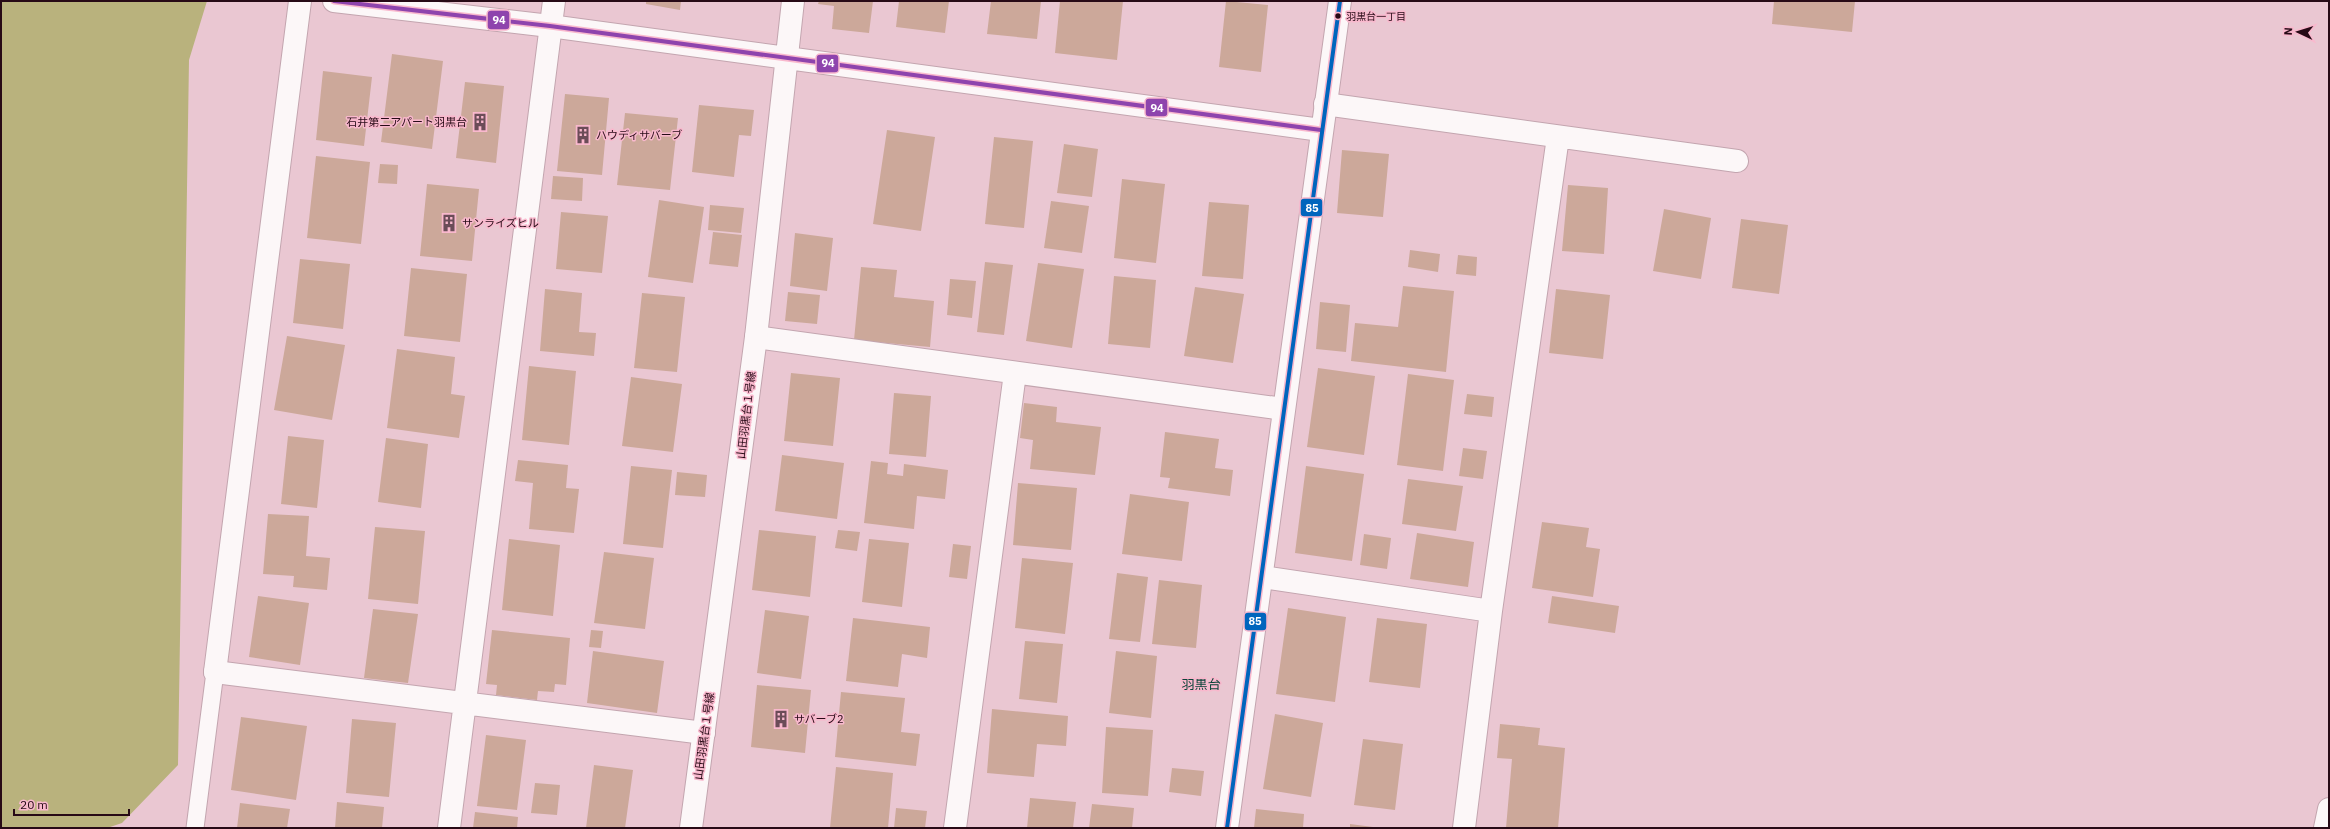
<svg xmlns="http://www.w3.org/2000/svg" width="2330" height="829" viewBox="0 0 2330 829" font-family="'IBM Plex Sans','Noto Sans JP',sans-serif">
<style>
.forest{fill:#b9b27d}
.building{fill:#cca89a}
.lines{fill:none;stroke-linecap:round;stroke-linejoin:round}
.lane-casing{stroke:#c3a5af;stroke-width:19}
.street-casing{stroke:#c3a5af;stroke-width:24}
.secondary-casing{stroke:#c3a5af;stroke-width:24}
.lane{stroke:#fcf7f8;stroke-width:17}
.street{stroke:#fcf7f8;stroke-width:22}
.secondary{stroke:#fcf7f8;stroke-width:22}
.bus-1-casing{stroke:#f9b8cd;stroke-width:7}
.bus-2-casing{stroke:#f9b8cd;stroke-width:7}
.bus-1{stroke:#8e44ad;stroke-width:4}
.bus-2{stroke:#0065bd;stroke-width:4}
.bus-dot{fill:#270a16;stroke:#f9b8cd;stroke-width:1.5}
.labels{text-anchor:middle;dominant-baseline:central;stroke-width:3;stroke-linejoin:round;paint-order:stroke}
.bus-label{font-size:10px;fill:#270a16;stroke:#f9b8cd;text-anchor:start}
.poi-label{font-size:11px;fill:#270a16;stroke:#f9b8cd;text-anchor:start}
.street-label{font-size:11px;fill:#270a16;stroke:#f9b8cd}
.quarter-label{font-size:13px;fill:#094439;stroke:#f9b8cd}
.line-badge{stroke:#f9b8cd;stroke-width:1.5}
.badge-label{font-size:11px;text-anchor:middle;font-weight:bold;fill:#fff}
</style>
<rect width="100%" height="100%" fill="#eac7d2"/>
<path class="forest" d="M 1,1 L 207,1 L 189,60 L 178,765 L 122,823 L 107,828 L 1,828 Z"/>
<path class="building" d="M 646,1 L 681,1 L 680,10 L 646,4 Z
M 819,1 L 873,1 L 869,33 L 832,29 L 834,6 L 818,4 Z
M 899,1 L 949,1 L 945,33 L 896,27 Z
M 991,1 L 1041,1 L 1037,39 L 987,34 Z
M 1060,1 L 1123,1 L 1117,60 L 1055,53 Z
M 1226,1 L 1268,5 L 1261,72 L 1219,67 Z
M 1774,1 L 1855,1 L 1852,32 L 1772,24 Z
M 392,54 L 443,61 L 432,149 L 381,142 Z
M 323,71 L 372,77 L 364,146 L 316,140 Z
M 465,82 L 504,86 L 496,163 L 456,158 Z
M 565,94 L 609,98 L 602,175 L 557,171 Z
M 699,105 L 754,110 L 751,136 L 739,135 L 734,177 L 692,172 Z
M 625,113 L 678,118 L 670,190 L 617,185 Z
M 887,130 L 935,137 L 921,231 L 873,224 Z
M 994,137 L 1033,141 L 1024,228 L 985,224 Z
M 1064,144 L 1098,149 L 1092,197 L 1057,193 Z
M 1342,150 L 1389,154 L 1383,217 L 1337,213 Z
M 316,156 L 370,162 L 361,244 L 307,238 Z
M 380,164 L 398,165 L 397,184 L 378,183 Z
M 553,176 L 583,178 L 582,201 L 551,199 Z
M 1122,179 L 1165,184 L 1156,263 L 1114,258 Z
M 427,184 L 479,189 L 472,261 L 420,256 Z
M 1568,185 L 1608,188 L 1604,254 L 1562,251 Z
M 659,200 L 704,207 L 693,283 L 648,277 Z
M 1051,201 L 1089,206 L 1082,253 L 1044,248 Z
M 1209,202 L 1249,205 L 1243,279 L 1202,276 Z
M 710,205 L 744,208 L 741,233 L 708,230 Z
M 1664,209 L 1711,218 L 1701,279 L 1653,271 Z
M 561,212 L 608,216 L 602,273 L 556,269 Z
M 1741,219 L 1788,225 L 1779,294 L 1732,288 Z
M 713,232 L 742,235 L 738,267 L 709,264 Z
M 795,233 L 833,238 L 827,291 L 790,286 Z
M 1410,250 L 1440,254 L 1438,272 L 1408,267 Z
M 1458,255 L 1477,257 L 1476,276 L 1456,274 Z
M 300,259 L 350,264 L 343,329 L 293,323 Z
M 985,262 L 1013,265 L 1004,335 L 977,332 Z
M 1038,263 L 1084,269 L 1072,348 L 1026,341 Z
M 861,267 L 897,270 L 894,297 L 934,301 L 930,347 L 854,340 Z
M 411,268 L 467,274 L 460,342 L 404,336 Z
M 1114,276 L 1156,280 L 1150,348 L 1108,344 Z
M 950,279 L 976,281 L 972,318 L 947,315 Z
M 1403,286 L 1454,291 L 1446,372 L 1351,361 L 1355,323 L 1398,327 Z
M 1195,287 L 1244,294 L 1233,363 L 1184,356 Z
M 545,289 L 582,293 L 579,332 L 596,333 L 594,356 L 540,351 Z
M 1556,289 L 1610,295 L 1603,359 L 1549,353 Z
M 788,292 L 820,295 L 817,324 L 785,321 Z
M 642,293 L 685,297 L 677,372 L 634,368 Z
M 1320,302 L 1350,305 L 1346,352 L 1316,349 Z
M 287,336 L 345,345 L 332,420 L 274,410 Z
M 397,349 L 455,357 L 451,394 L 465,396 L 459,438 L 387,428 Z
M 529,366 L 576,371 L 569,445 L 522,440 Z
M 1318,368 L 1375,376 L 1364,455 L 1307,447 Z
M 791,373 L 840,378 L 833,446 L 784,441 Z
M 1408,374 L 1454,380 L 1443,471 L 1397,465 Z
M 631,377 L 682,384 L 673,452 L 622,446 Z
M 894,393 L 931,396 L 926,457 L 889,454 Z
M 1467,394 L 1494,397 L 1492,417 L 1464,414 Z
M 1024,403 L 1057,407 L 1056,422 L 1101,427 L 1095,475 L 1030,469 L 1033,440 L 1020,438 Z
M 1165,432 L 1219,439 L 1215,468 L 1233,470 L 1230,496 L 1168,488 L 1170,478 L 1160,477 Z
M 288,436 L 324,440 L 317,508 L 281,504 Z
M 386,438 L 428,444 L 421,508 L 378,502 Z
M 1463,448 L 1487,451 L 1483,479 L 1459,476 Z
M 782,455 L 844,463 L 837,519 L 775,511 Z
M 518,460 L 568,465 L 566,488 L 579,489 L 574,533 L 529,529 L 533,483 L 515,481 Z
M 871,461 L 888,463 L 887,474 L 903,476 L 904,464 L 948,470 L 945,499 L 917,496 L 914,529 L 864,523 Z
M 631,466 L 672,470 L 663,548 L 623,544 Z
M 1306,466 L 1364,474 L 1352,561 L 1295,553 Z
M 677,472 L 707,475 L 705,497 L 675,495 Z
M 1408,479 L 1463,486 L 1456,531 L 1402,524 Z
M 1018,483 L 1077,488 L 1071,550 L 1013,545 Z
M 1130,494 L 1189,502 L 1182,561 L 1122,554 Z
M 268,514 L 309,516 L 306,556 L 330,558 L 327,590 L 293,587 L 294,576 L 263,574 Z
M 1542,522 L 1589,528 L 1586,547 L 1600,549 L 1593,597 L 1532,588 Z
M 375,527 L 425,531 L 418,604 L 368,599 Z
M 759,530 L 816,536 L 810,597 L 752,590 Z
M 838,530 L 860,532 L 857,551 L 835,548 Z
M 1417,533 L 1474,542 L 1468,587 L 1410,579 Z
M 1364,534 L 1391,538 L 1387,569 L 1360,565 Z
M 509,539 L 560,545 L 553,616 L 502,610 Z
M 869,539 L 909,543 L 902,607 L 862,602 Z
M 953,544 L 971,546 L 967,579 L 949,577 Z
M 604,552 L 654,558 L 645,629 L 594,623 Z
M 1022,558 L 1073,563 L 1065,634 L 1015,628 Z
M 1117,573 L 1148,577 L 1140,642 L 1109,639 Z
M 1159,580 L 1202,585 L 1196,648 L 1152,644 Z
M 258,596 L 309,603 L 300,665 L 249,657 Z
M 1552,596 L 1619,606 L 1615,633 L 1548,623 Z
M 1288,608 L 1346,617 L 1335,702 L 1276,694 Z
M 373,609 L 418,614 L 408,683 L 364,678 Z
M 765,610 L 809,616 L 801,679 L 757,673 Z
M 853,618 L 930,627 L 927,658 L 902,654 L 898,687 L 846,681 Z
M 1377,618 L 1427,624 L 1420,688 L 1369,682 Z
M 492,630 L 570,638 L 566,685 L 555,684 L 554,692 L 538,691 L 537,700 L 496,695 L 497,685 L 486,684 Z
M 591,630 L 603,631 L 601,648 L 589,647 Z
M 1025,641 L 1063,644 L 1057,703 L 1019,699 Z
M 593,651 L 664,661 L 657,713 L 587,703 Z
M 1116,651 L 1157,656 L 1151,718 L 1109,713 Z
M 757,685 L 811,690 L 805,753 L 751,747 Z
M 841,692 L 905,698 L 901,732 L 920,734 L 916,766 L 835,757 Z
M 992,709 L 1068,716 L 1066,746 L 1037,744 L 1034,777 L 987,773 Z
M 1275,714 L 1323,723 L 1311,797 L 1263,789 Z
M 241,717 L 307,726 L 296,800 L 231,790 Z
M 352,719 L 396,723 L 389,797 L 346,793 Z
M 1500,724 L 1540,728 L 1538,745 L 1565,748 L 1558,828 L 1506,828 L 1512,759 L 1497,758 Z
M 1106,727 L 1153,730 L 1148,796 L 1102,793 Z
M 486,735 L 526,740 L 517,810 L 477,806 Z
M 1363,739 L 1403,744 L 1395,810 L 1354,805 Z
M 594,765 L 633,770 L 625,828 L 586,828 Z
M 836,767 L 893,773 L 888,828 L 830,828 Z
M 1172,768 L 1204,771 L 1201,796 L 1169,792 Z
M 535,783 L 560,785 L 557,815 L 531,813 Z
M 1030,798 L 1076,802 L 1073,828 L 1027,828 Z
M 337,802 L 384,807 L 382,828 L 335,828 Z
M 240,803 L 290,809 L 287,828 L 237,828 Z
M 1092,804 L 1134,808 L 1132,828 L 1089,828 Z
M 896,808 L 927,811 L 925,828 L 894,828 Z
M 1256,809 L 1304,814 L 1303,828 L 1254,828 Z
M 475,812 L 518,817 L 517,828 L 473,828 Z
M 1350,824 L 1373,827 L 1373,828 L 1350,828 Z"/>
<g class="lines">
<g class="lane-casing">
<path id="lane" d="M 195,828 L 215,672"/>
</g>
<g class="street-casing">
<path id="street" d="M 1325,104 L 1737,161
M 756,337 L 1283,409
M 1262,577 L 1491,611
M 215,672 L 704,733
M 449,828 L 554,1
M 955,828 L 1015,373
M 1464,828 L 1491,611 L 1558,137"/>
</g>
<g class="secondary-casing">
<path id="secondary" d="M 334,1 L 550,26 L 1321,130
M 215,672 L 300,1
M 691,828 L 756,337 L 793,1
M 1227,828 L 1340,1
M 2325,828 L 2329,809"/>
</g>
<use href="#lane" class="lane"/>
<use href="#street" class="street"/>
<use href="#secondary" class="secondary"/>
<g class="bus-1-casing">
<path id="bus-1" d="M 334,1 L 550,26 L 1321,130"/>
</g>
<g class="bus-2-casing">
<path id="bus-2" d="M 1227,828 L 1340,1"/>
</g>
<use href="#bus-1" class="bus-1"/>
<use href="#bus-2" class="bus-2"/>
</g>
<defs>
<g id="building-bare" transform="scale(1.38)"><path d="M-4-6H4V6H1V3H-1V6H-4ZM-2.5-4.3h1.7v1.8h-1.7ZM.8-4.3h1.7v1.8H.8ZM-2.5-1h1.7V.8h-1.7ZM.8-1h1.7V.8H.8Z" fill="#6b4c58" stroke="#f9b8cd" stroke-width="2.5" paint-order="stroke"/></g>
</defs>
<g fill-rule="evenodd">
<use href="#building-bare" x="480" y="122"/>
<use href="#building-bare" x="583" y="135"/>
<use href="#building-bare" x="449" y="223"/>
<use href="#building-bare" x="781" y="719"/>
</g>
<circle class="bus-dot" cx="1338" cy="16" r="3.5"/>
<g class="labels">
<g class="bus-label">
<text x="1346" y="16">羽黒台一丁目</text>
</g>
<g class="poi-label">
<text x="467" y="122" text-anchor="end">石井第二アパート羽黒台</text>
<text x="596" y="135">ハウディサバーブ</text>
<text x="462" y="223">サンライズヒル</text>
<text x="794" y="719">サバーブ2</text>
</g>
<g class="street-label">
<text transform="translate(746 415) rotate(-83)">山田羽黒台１号線</text>
<text transform="translate(704 736) rotate(-82)">山田羽黒台１号線</text>
</g>
<g class="quarter-label">
<text x="1201" y="684">羽黒台</text>
</g>
</g>
<g class="line-badge">
<rect x="487" y="10" width="23" height="20" rx="4" fill="#8e44ad"/>
<rect x="816" y="54" width="23" height="19" rx="4" fill="#8e44ad"/>
<rect x="1145" y="98" width="23" height="19" rx="4" fill="#8e44ad"/>
<rect x="1300" y="198" width="23" height="19" rx="4" fill="#0065bd"/>
<rect x="1244" y="612" width="23" height="19" rx="4" fill="#0065bd"/>
</g>
<g class="badge-label">
<text x="499" y="24">94</text>
<text x="828" y="67">94</text>
<text x="1157" y="112">94</text>
<text x="1312" y="212">85</text>
<text x="1255" y="625">85</text>
</g>
<rect width="2330" height="829" fill="none" stroke="#270a16" stroke-width="4"/>
<g transform="translate(2298 32) rotate(274)" stroke="#f9b8cd" stroke-width="3" paint-order="stroke">
<path d="M0-3L7 15L0 10L-7 15Z" fill="#270a16"/>
<text y="-6" font-size="11" font-weight="bold" text-anchor="middle" fill="#270a16">N</text>
</g>
<path d="M14 809v6h115v-6" fill="none" stroke="#270a16" stroke-width="2"/>
<text x="20" y="809" font-size="12" fill="#270a16" stroke="#f9b8cd" stroke-width="3" paint-order="stroke">20 m</text>
</svg>
